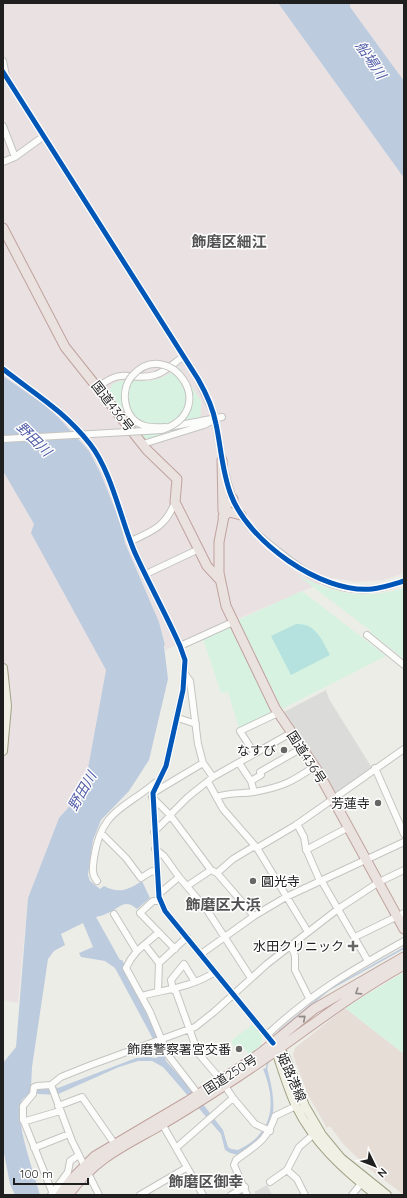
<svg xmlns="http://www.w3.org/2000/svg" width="407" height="1198" viewBox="0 0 407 1198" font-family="Quicksand,'Noto Sans JP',sans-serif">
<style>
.commercial{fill:#e6ddd6}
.industrial{fill:#eae1e3}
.religious{fill:#dbdbd9}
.park{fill:#d7f2e0}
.pitch{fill:#b5e2de}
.water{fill:#bdcbde;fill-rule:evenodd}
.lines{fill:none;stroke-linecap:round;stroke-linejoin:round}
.stream{stroke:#bdcbde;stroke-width:1.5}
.minor-casing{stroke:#c4c4c2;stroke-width:8}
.major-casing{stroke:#a1a285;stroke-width:10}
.highway-casing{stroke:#c0a29e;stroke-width:11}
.minor{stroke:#fcfcfb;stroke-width:6}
.major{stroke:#f0f0e5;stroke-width:8}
.highway{stroke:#eae2de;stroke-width:9}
.minor-bridge-casing{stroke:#c4c4c2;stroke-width:8;stroke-linecap:butt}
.minor-bridge{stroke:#fcfcfb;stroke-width:6}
.cycleway-casing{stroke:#fff;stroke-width:8}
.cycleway{stroke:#0057b8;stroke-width:5}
.oneway{stroke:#8f8a88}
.poi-dot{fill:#676765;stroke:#fff;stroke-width:1.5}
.labels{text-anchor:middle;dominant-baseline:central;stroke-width:3;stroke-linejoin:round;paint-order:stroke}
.street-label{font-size:13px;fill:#1f1f1f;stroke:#fff}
.poi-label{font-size:13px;fill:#1f1f1f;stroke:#fff;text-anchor:end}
.water-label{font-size:14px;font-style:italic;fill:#515da8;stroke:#fff}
.quarter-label{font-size:15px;font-weight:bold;fill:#525252;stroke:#fff}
</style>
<rect width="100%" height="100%" fill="#edede7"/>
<path class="commercial" d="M 345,1008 L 404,1054 L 404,1195 L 367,1167 L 344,1145 L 330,1126 L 327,1128 L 308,1095 L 293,1055 L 295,1048 Z"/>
<path class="industrial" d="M 3,3 L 278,3 L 404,178 L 404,573 L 383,580 L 355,582 L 334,578 L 165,650 L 165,644 L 159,622 L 125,543 L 121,524 L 94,460 L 69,428 L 3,376 Z
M 350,3 L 404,3 L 404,81 L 350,7 Z
M 3,471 L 34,524 L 32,533 L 106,670 L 84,791 L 59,818 L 28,898 L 18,1003 L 3,1000 Z"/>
<path class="religious" d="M 326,690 L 329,699 L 372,768 L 337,794 L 334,792 L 324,773 L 282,713 Z
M 267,1185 L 272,1195 L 256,1195 L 254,1192 Z"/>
<path class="park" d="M 179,367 L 201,401 L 201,415 L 197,425 L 148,440 L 140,436 L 109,397 C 108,371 139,384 154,380 C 164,378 171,372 179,367 Z
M 296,574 C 331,593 364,601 404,588 L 404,659 L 371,633 L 371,631 Z
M 302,591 L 386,656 L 282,709 L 238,620 Z
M 230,627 L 272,713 L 241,729 L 239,728 L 228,692 L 221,693 L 203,639 Z
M 404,972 L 404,1054 L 345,1008 Z
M 253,1024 L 262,1036 L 261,1046 L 249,1054 L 240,1045 L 235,1048 L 231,1041 Z"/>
<path class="pitch" d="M 296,624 C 316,623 322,640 330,655 L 291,675 L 271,636 Z"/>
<path class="water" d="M 278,3 L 350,3 L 350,7 L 404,81 L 404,178 Z
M 3,376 L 43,404 L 58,417 L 89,451 L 100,472 L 121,524 L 125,543 L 159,622 L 165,645 L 164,646 L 168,679 L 149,760 L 129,791 L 101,820 L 93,840 L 88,875 L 90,881 L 100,889 L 104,886 C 119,894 128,890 142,881 L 150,898 L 137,909 C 124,898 120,908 108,913 C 104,915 100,916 96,917 L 120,960 L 122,960 L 125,965 L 124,967 L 157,1035 L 166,1061 L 193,1091 L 223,1130 L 228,1147 L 231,1149 L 238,1150 C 245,1146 253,1142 258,1136 C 276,1117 272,1091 263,1069 L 267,1068 C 273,1089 280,1122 261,1139 C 255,1145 245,1150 238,1155 L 230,1153 L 225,1150 L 221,1134 L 163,1067 L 152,1061 L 138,1061 L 119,1067 L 56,1095 L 38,1094 L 36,1092 C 31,1093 23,1097 21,1102 C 14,1119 35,1176 40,1195 L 15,1195 L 10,1184 L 3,1148 L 3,1063 L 16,1047 L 28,898 L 59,818 L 84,790 L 106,670 L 31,533 L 34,524 L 3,471 ZM 83,923 L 93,947 L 79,953 L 81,957 L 105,961 L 115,968 L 153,1039 L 159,1056 L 156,1058 L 147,1057 L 136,1058 L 58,1088 L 54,1086 L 31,1088 L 32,1067 L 48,959 L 54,951 L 65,945 L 61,934 Z"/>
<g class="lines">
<path class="stream" d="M 278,1034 L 280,1030 L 330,989 L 404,948
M 266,1070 L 268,1062"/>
<g class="minor-casing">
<path id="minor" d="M 3,61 L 6,76
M 3,72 L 198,379 L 214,414 L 223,463
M 3,126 L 15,157
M 3,162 L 15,157 L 44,136
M 3,369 C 36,395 63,410 90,444 C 112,472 121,521 135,553 C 149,584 166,614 180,646 L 185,660 L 183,690 L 166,766 L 153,793 L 159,897 L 165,911 L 273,1043
M 98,387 C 126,366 129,382 155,375 C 165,372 175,362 184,356
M 169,427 L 222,417
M 143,444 L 204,425 L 215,419
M 225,472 C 229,488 233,502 241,515 C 251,530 264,540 278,551 C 305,573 334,593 371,589 C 382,589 394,584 404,581
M 131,541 C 153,531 166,526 175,502
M 146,574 L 199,549
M 367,635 L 404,665
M 180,646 L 233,622
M 185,674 L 190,681 L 198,744 L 203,763 L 213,777
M 178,718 L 196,724
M 254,753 L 240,731 L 278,713
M 239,763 L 251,781 L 254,792
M 375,768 L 404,834
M 251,781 L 261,775 L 260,772 L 302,748
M 208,782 L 223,809 L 257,848 L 308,932
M 153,793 L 203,763
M 152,797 L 170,815 L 211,870 L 217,873 L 254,916
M 217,797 C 229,792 242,794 254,792 C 282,787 292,782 315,766
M 170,815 L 188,797 L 213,777 L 291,733
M 297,824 L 304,837 L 306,849 L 320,881
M 154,832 L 170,816
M 101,833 L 126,858 L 141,878 L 152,871 L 157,873
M 155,849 L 164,856 L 179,877 L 207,910 L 251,978
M 306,850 L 349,827
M 217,873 L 233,859 L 253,847 L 257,848 L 296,825 L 404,749
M 321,880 L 368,961
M 97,881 C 91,874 93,866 94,858 C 101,810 124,809 155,783
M 187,886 L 211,870
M 159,894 L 179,877
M 160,901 L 153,901 L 140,913 L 175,949
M 114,914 L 136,950
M 158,933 C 144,946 134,950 126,968 L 150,1012 L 168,1055 L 198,1094
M 355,937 L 404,913
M 145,945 L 159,963
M 291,945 L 295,956 L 295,970 L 309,998
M 201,954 L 254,916 L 286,897 L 404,842
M 175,989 L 198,1053 L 221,1080
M 173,990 L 171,980 L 184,964 L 195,982
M 158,991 L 159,963 L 187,937
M 141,996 C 168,989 192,987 215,972
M 267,1035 C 310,994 352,970 404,941
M 51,1085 L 72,1141 L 99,1195
M 233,1098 L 255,1124 L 270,1131
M 58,1106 L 82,1097 L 114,1143
M 161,1122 L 203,1195
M 25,1123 L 23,1120 L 23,1106 L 33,1094 L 34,1087 L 37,1086 L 51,1085 L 61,1077 L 91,1065 L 195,1027 L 214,1012 L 267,964 L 338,909 L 379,882 L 404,870
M 34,1148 L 69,1134
M 176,1148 L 233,1098 L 225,1086
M 270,1182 L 287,1170
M 53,1194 L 25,1124 L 26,1121 L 60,1111
M 51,1195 L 68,1172 L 70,1161 L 79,1155
M 140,1195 L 186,1168
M 231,1195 L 245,1187
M 247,1195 L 234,1165 L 236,1160 C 256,1145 267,1141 275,1116 L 296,1106
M 305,1195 L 297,1179 L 287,1170 L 299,1147 L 314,1134
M 352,1195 L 363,1181"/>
</g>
<g class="major-casing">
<path id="major" d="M 3,668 L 7,706 L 3,751
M 274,1045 C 281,1065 287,1087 296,1106 C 314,1143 344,1170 376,1195
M 276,1045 L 285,1056 L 305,1106 L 322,1135 L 341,1158 L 387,1195"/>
</g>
<g class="highway-casing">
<path id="highway" d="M 3,228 L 65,347 L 147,450 L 177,479 L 175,502 L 207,566 L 220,580
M 222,460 L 223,511
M 233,499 L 226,506 L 219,542 L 219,573 L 226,606 L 275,708 L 317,770 L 404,929
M 223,517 L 229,512 L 241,515
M 60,1195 L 71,1180 L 95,1156 L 188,1101 L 242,1066 L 262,1052 L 314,1009 L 404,957
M 68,1195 C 97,1157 122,1147 161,1125 C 187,1110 211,1094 236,1078 C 293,1041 344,998 404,965"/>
</g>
<use href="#minor" class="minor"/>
<use href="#major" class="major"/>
<use href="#highway" class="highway"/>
<g class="minor-bridge-casing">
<path id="minor-bridge" d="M 3,439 L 162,430 C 223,409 168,335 132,376 C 119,391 124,420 145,426 C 152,428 159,427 166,427"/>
</g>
<use href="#minor-bridge" class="minor-bridge"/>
<g class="cycleway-casing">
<path id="cycleway" d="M 3,72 L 198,379 C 206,393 213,408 216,424 C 221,447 222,472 231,495 C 248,541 321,594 372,589 C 382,588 394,584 404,581
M 3,369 C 36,395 63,410 90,444 C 112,472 121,521 135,553 C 149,584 166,614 180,646 L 185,660 L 183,690 L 166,766 L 153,793 L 159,897 L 165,911 L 273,1043"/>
</g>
<use href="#cycleway" class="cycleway"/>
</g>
<defs><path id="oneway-chevron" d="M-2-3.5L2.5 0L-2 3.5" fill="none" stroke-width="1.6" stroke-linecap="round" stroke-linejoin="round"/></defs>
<g class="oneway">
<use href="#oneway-chevron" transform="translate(358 992) rotate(147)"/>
<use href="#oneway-chevron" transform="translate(303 1018) rotate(-40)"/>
</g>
<g class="poi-dot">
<circle cx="284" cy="750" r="4"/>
<circle cx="378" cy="803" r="4"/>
<circle cx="253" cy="881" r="4"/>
<path d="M351 940h4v4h4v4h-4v4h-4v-4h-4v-4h4z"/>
<circle cx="239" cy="1049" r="4"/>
</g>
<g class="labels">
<g class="street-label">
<text transform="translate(113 406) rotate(52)">国道436号</text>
<text transform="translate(307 757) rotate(57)">国道436号</text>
<text transform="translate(230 1074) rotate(-33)">国道250号</text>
<text transform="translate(292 1077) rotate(66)">姫路港線</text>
</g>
<g class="poi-label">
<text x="276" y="750">なすび</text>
<text x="370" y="803">芳蓮寺</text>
<text x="261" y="881" text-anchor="start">圓光寺</text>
<text x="344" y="946">水田クリニック</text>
<text x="231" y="1049">飾磨警察署宮交番</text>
</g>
<g class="water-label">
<text transform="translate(371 60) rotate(56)">船場川</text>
<text transform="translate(34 439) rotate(44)">野田川</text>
<text transform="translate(82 791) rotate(-60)">野田川</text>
</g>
<g class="quarter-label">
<text x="229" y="241">飾磨区細江</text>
<text x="223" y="904">飾磨区大浜</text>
<text x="206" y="1181">飾磨区御幸</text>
</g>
</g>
<rect width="407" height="1198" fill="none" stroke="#1f1f1f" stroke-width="8"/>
<g transform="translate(375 1166) rotate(133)" stroke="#ffffff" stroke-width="3" paint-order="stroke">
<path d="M0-3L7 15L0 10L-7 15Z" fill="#1f1f1f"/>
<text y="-6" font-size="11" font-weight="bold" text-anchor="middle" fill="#1f1f1f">N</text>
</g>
<path d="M14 1178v6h74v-6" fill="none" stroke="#1f1f1f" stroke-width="2"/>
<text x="20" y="1178" font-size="12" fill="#1f1f1f" stroke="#ffffff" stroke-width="3" paint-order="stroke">100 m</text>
</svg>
